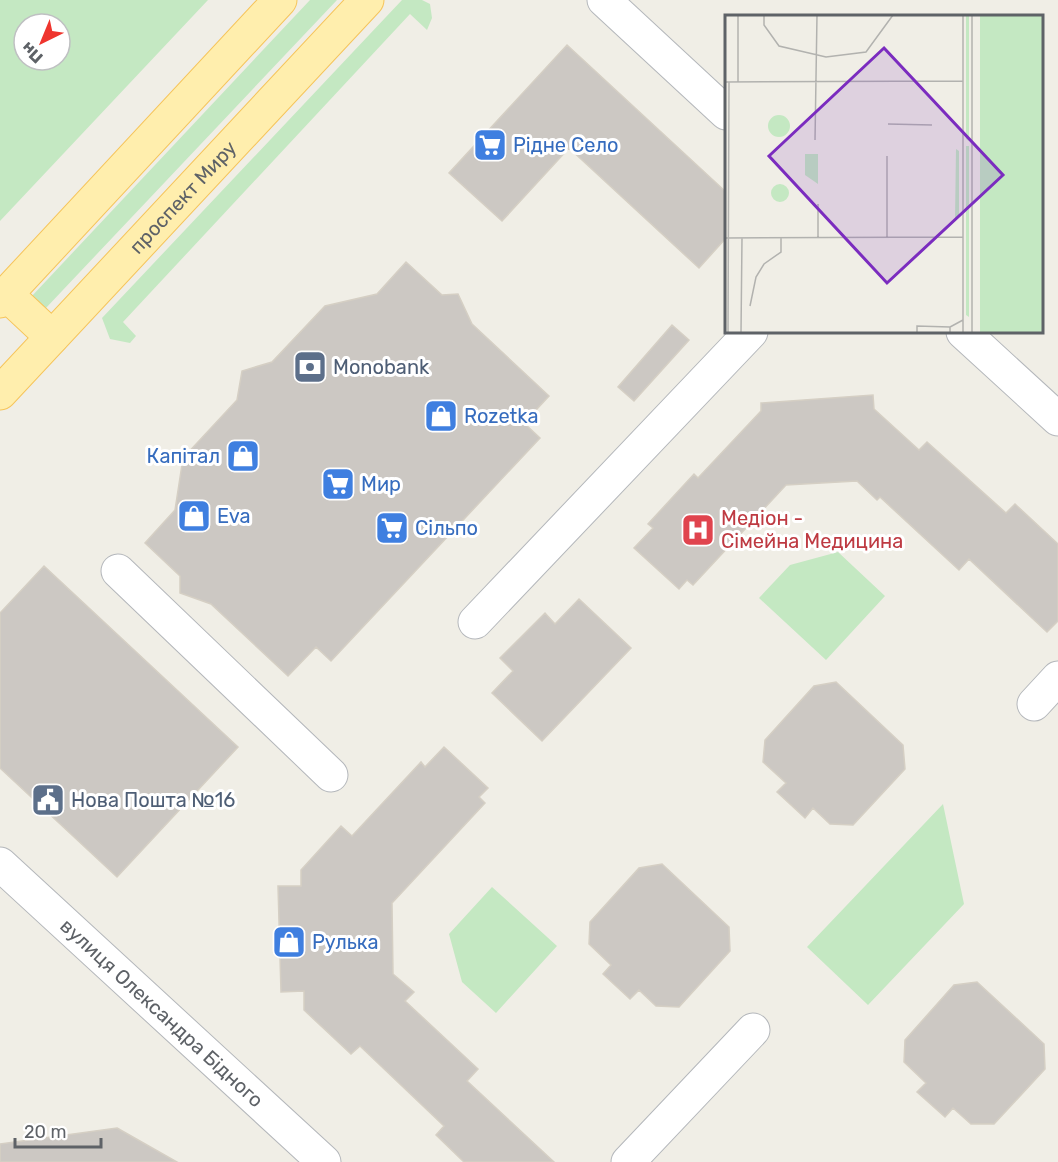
<svg xmlns="http://www.w3.org/2000/svg" width="1058" height="1162" viewBox="0 0 1058 1162" font-family="Rubik,sans-serif">
<style>
.green{fill:#c4e8c2;fill-rule:evenodd}
.building{fill:#ccc8c3;stroke:#d5cfc4;stroke-width:1.5}
.lines{fill:none;stroke-linecap:round;stroke-linejoin:round}
.minor-casing{stroke:#b4b7bb;stroke-width:35}
.major-casing{stroke:#f6c45a;stroke-width:35}
.minor{stroke:#fff;stroke-width:33}
.major{stroke:#ffeead;stroke-width:33}
.labels{text-anchor:middle;dominant-baseline:central;stroke-width:6;stroke-linejoin:round;paint-order:stroke}
.shop-label{font-size:20px;fill:#366cbe;stroke:#fff;text-anchor:start}
.street-label{font-size:20px;fill:#5e6267;stroke:#fff}
.service-label{font-size:20px;fill:#4e5e75;stroke:#fff;text-anchor:start}
.health-label{font-size:20px;fill:#be3a42;stroke:#fff;text-anchor:start}
.inset-road{fill:none;stroke:#b2b2af;stroke-width:1.5}
.view{fill:#7b2cbf;fill-opacity:0.15;stroke:#7b2cbf;stroke-width:3}
.inset-edge{fill:none;stroke:#5e6267;stroke-width:3}
</style>
<rect width="100%" height="100%" fill="#f0eee6"/>
<path class="green" d="M 0,0 L 208,0 L 0,221 ZM 24,24 L 60,24 L 60,60 L 24,60 Z
M 310,0 L 337,0 L 45,309 L 31,297 Z
M 402,0 L 422,0 L 430,4 L 432,18 L 427,30 L 410,14 L 123,322 L 136,336 L 130,343 L 110,339 L 102,318 Z
M 838,552 L 885,596 L 826,660 L 759,598 L 790,565 Z
M 943,804 L 964,904 L 868,1005 L 807,947 Z
M 492,887 L 557,946 L 496,1013 L 462,982 L 449,934 Z"/>
<path class="building" d="M 567,45 L 726,192 L 726,238 L 699,268 L 569,148 L 502,221 L 449,173 Z
M 406,262 L 442,295 L 458,294 L 472,324 L 549,396 L 524,423 L 540,438 L 331,661 L 316,647 L 288,676 L 211,604 L 180,593 L 180,576 L 145,543 L 175,510 L 183,458 L 237,400 L 242,371 L 272,362 L 325,306 L 377,294 Z
M 672,325 L 689,340 L 634,401 L 618,387 Z
M 873,395 L 874,409 L 919,450 L 927,442 L 1006,513 L 1015,504 L 1058,544 L 1058,621 L 1047,632 L 969,559 L 959,570 L 880,497 L 877,500 L 857,481 L 786,485 L 693,585 L 687,580 L 679,589 L 634,548 L 653,528 L 648,524 L 694,474 L 698,478 L 761,411 L 761,403 Z
M 44,566 L 238,747 L 117,877 L 0,768 L 0,613 Z
M 579,599 L 631,648 L 542,741 L 492,693 L 513,671 L 500,658 L 545,613 L 555,624 Z
M 836,682 L 903,745 L 905,769 L 853,825 L 830,824 L 813,808 L 805,818 L 777,792 L 786,783 L 763,762 L 765,740 L 814,686 Z
M 444,747 L 488,788 L 479,797 L 485,803 L 392,903 L 393,974 L 414,992 L 405,1001 L 478,1069 L 467,1081 L 554,1162 L 464,1162 L 436,1135 L 444,1126 L 360,1046 L 351,1054 L 304,1010 L 304,991 L 281,992 L 278,886 L 301,886 L 301,870 L 341,826 L 352,836 L 421,762 L 425,767 Z
M 662,864 L 729,927 L 730,951 L 679,1007 L 656,1006 L 639,990 L 630,999 L 603,974 L 611,965 L 589,944 L 590,922 L 639,868 Z
M 977,982 L 1044,1044 L 1045,1069 L 994,1124 L 971,1124 L 953,1108 L 945,1117 L 917,1092 L 926,1083 L 904,1062 L 905,1040 L 954,985 Z
M 117,1128 L 177,1162 L 0,1162 L 0,1144 Z"/>
<g class="lines">
<g class="minor-casing">
<g id="minor">
<path d="M 604,0 L 726,113"/>
<path d="M 963,332 L 1058,419"/>
<path d="M 118,571 L 331,775"/>
<path d="M 475,622 L 751,332"/>
<path d="M 1034,704 L 1058,678"/>
<path id="s1" d="M 0,864 L 324,1162"/>
<path d="M 628,1162 L 753,1030"/>
</g>
</g>
<g class="major-casing">
<g id="major">
<path d="M 6,294 L 52,337"/>
<path d="M 0,301 L 280,0"/>
<path id="s2" d="M 0,393 L 367,0"/>
</g>
</g>
<use href="#minor" class="minor"/>
<use href="#major" class="major"/>
</g>
<defs>
<g id="supermarket-square" transform="scale(1.725)"><rect x="-9" y="-9" width="18" height="18" rx="4" fill="#3f7fe0" stroke="#fff"/><path d="M-6-5.5h2.5l.6 2H6L4.5 2H-2.5L-4.4-4H-6ZM-1.5 3.2a1.3 1.3 0 1 0 .1 0ZM3 3.2a1.3 1.3 0 1 0 .1 0Z" fill="#fff"/></g>
<g id="bank-square" transform="scale(1.725)"><rect x="-9" y="-9" width="18" height="18" rx="4" fill="#5c6f8a" stroke="#fff"/><path d="M-6-4H6V4H-6ZM0-2.3a2.3 2.3 0 1 0 0 4.6a2.3 2.3 0 1 0 0-4.6Z" fill="#fff"/></g>
<g id="shop-square" transform="scale(1.725)"><rect x="-9" y="-9" width="18" height="18" rx="4" fill="#3f7fe0" stroke="#fff"/><path d="M-5-2.5h2.3a2.7 3.5 0 0 1 5.4 0H5L5.5 6h-11ZM-1.5-2.5h3a1.5 2.3 0 0 0-3 0Z" fill="#fff"/></g>
<g id="hospital-square" transform="scale(1.725)"><rect x="-9" y="-9" width="18" height="18" rx="4" fill="#e0444e" stroke="#fff"/><path d="M-5-5h3v3.5h4V-5h3V5h-3V1.5h-4V5h-3Z" fill="#fff"/></g>
<g id="civic-square" transform="scale(1.725)"><rect x="-9" y="-9" width="18" height="18" rx="4" fill="#5c6f8a" stroke="#fff"/><path d="M-.6-6.5H3V-4.5H.6V-3L4-1V1h2V6H-6V1h2V-1L-.6-3ZM-1.2 2.5V6h2.4V2.5Z" fill="#fff"/></g>
</defs>
<g fill-rule="evenodd">
<use href="#supermarket-square" x="490" y="145"/>
<use href="#bank-square" x="310" y="367"/>
<use href="#shop-square" x="441" y="416"/>
<use href="#shop-square" x="243" y="456"/>
<use href="#supermarket-square" x="338" y="484"/>
<use href="#shop-square" x="194" y="516"/>
<use href="#supermarket-square" x="392" y="528"/>
<use href="#hospital-square" x="698" y="530"/>
<use href="#civic-square" x="48" y="800"/>
<use href="#shop-square" x="289" y="942"/>
</g>
<g class="labels">
<g class="shop-label">
<text x="513" y="145">Рідне Село</text>
<text x="464" y="416">Rozetka</text>
<text x="220" y="456" text-anchor="end">Капітал</text>
<text x="361" y="484">Мир</text>
<text x="217" y="516">Eva</text>
<text x="415" y="528">Сільпо</text>
<text x="312" y="942">Рулька</text>
</g>
<g class="street-label">
<text stroke="none"><textPath href="#s2" startOffset="268">проспект Миру</textPath></text>
<text stroke="none"><textPath href="#s1" startOffset="220">вулиця Олександра Бідного</textPath></text>
</g>
<g class="service-label">
<text x="333" y="367">Monobank</text>
<text x="71" y="800">Нова Пошта №16</text>
</g>
<g class="health-label">
<text x="721" y="518">Медіон -<tspan x="721" dy="23">Сімейна Медицина</tspan></text>
</g>
</g>
<g transform="translate(725 15)">
<rect width="318" height="318" fill="#f0eee6"/>
<path d="M 241,0 L 244,0 L 244,126 L 241,124 ZM 255,0 L 318,0 L 318,318 L 255,318 ZM43 111a11 11 0 1 1 22 0a11 11 0 1 1-22 0ZM 241,131 L 244,131 L 244,302 L 241,300 ZM 231,134 L 234,136 L 234,201 L 230,204 ZM 80,139 L 93,139 L 93,169 L 80,160 ZM46 178a9 9 0 1 1 18 0a9 9 0 1 1-18 0Z" fill="#c4e8c2"/>
<path class="inset-road" d="M 13,0 L 13,67M 39,0 L 39,10 L 54,31 L 101,42 L 141,37 L 168,0M 238,0 L 238,318M 0,67 L 238,66M 163,109 L 207,110M 90,125 L 92,0M 93,189 L 93,223M 162,222 L 162,141M 0,223 L 238,222M 25,291 L 31,262 L 39,249 L 56,237 L 56,223M 3,318 L 4,67M 16,318 L 17,223M 192,318 L 192,311 L 225,312M 225,318 L 225,312 L 238,305M 247,318 L 247,0"/>
<path class="view" d="M 159,33 L 278,160 L 162,268 L 44,141 Z"/>
<rect width="318" height="318" class="inset-edge"/>
</g>
<g transform="translate(42 42) rotate(223)"><circle r="28" fill="#ffffff" stroke="#bfc0c2" stroke-width="1.5"/>
<path d="M0-4.5L10 22L0 15L-10 22Z" fill="#ef352e"/>
<text y="-9" font-size="16" font-weight="bold" text-anchor="middle" fill="#5e6267">Пн</text>
</g>
<path d="M15 1138v9h86v-9" fill="none" stroke="#5e6267" stroke-width="3"/>
<text x="24" y="1138" font-size="18" fill="#5e6267" stroke="#ffffff" stroke-width="4.5" paint-order="stroke">20 m</text>
</svg>
